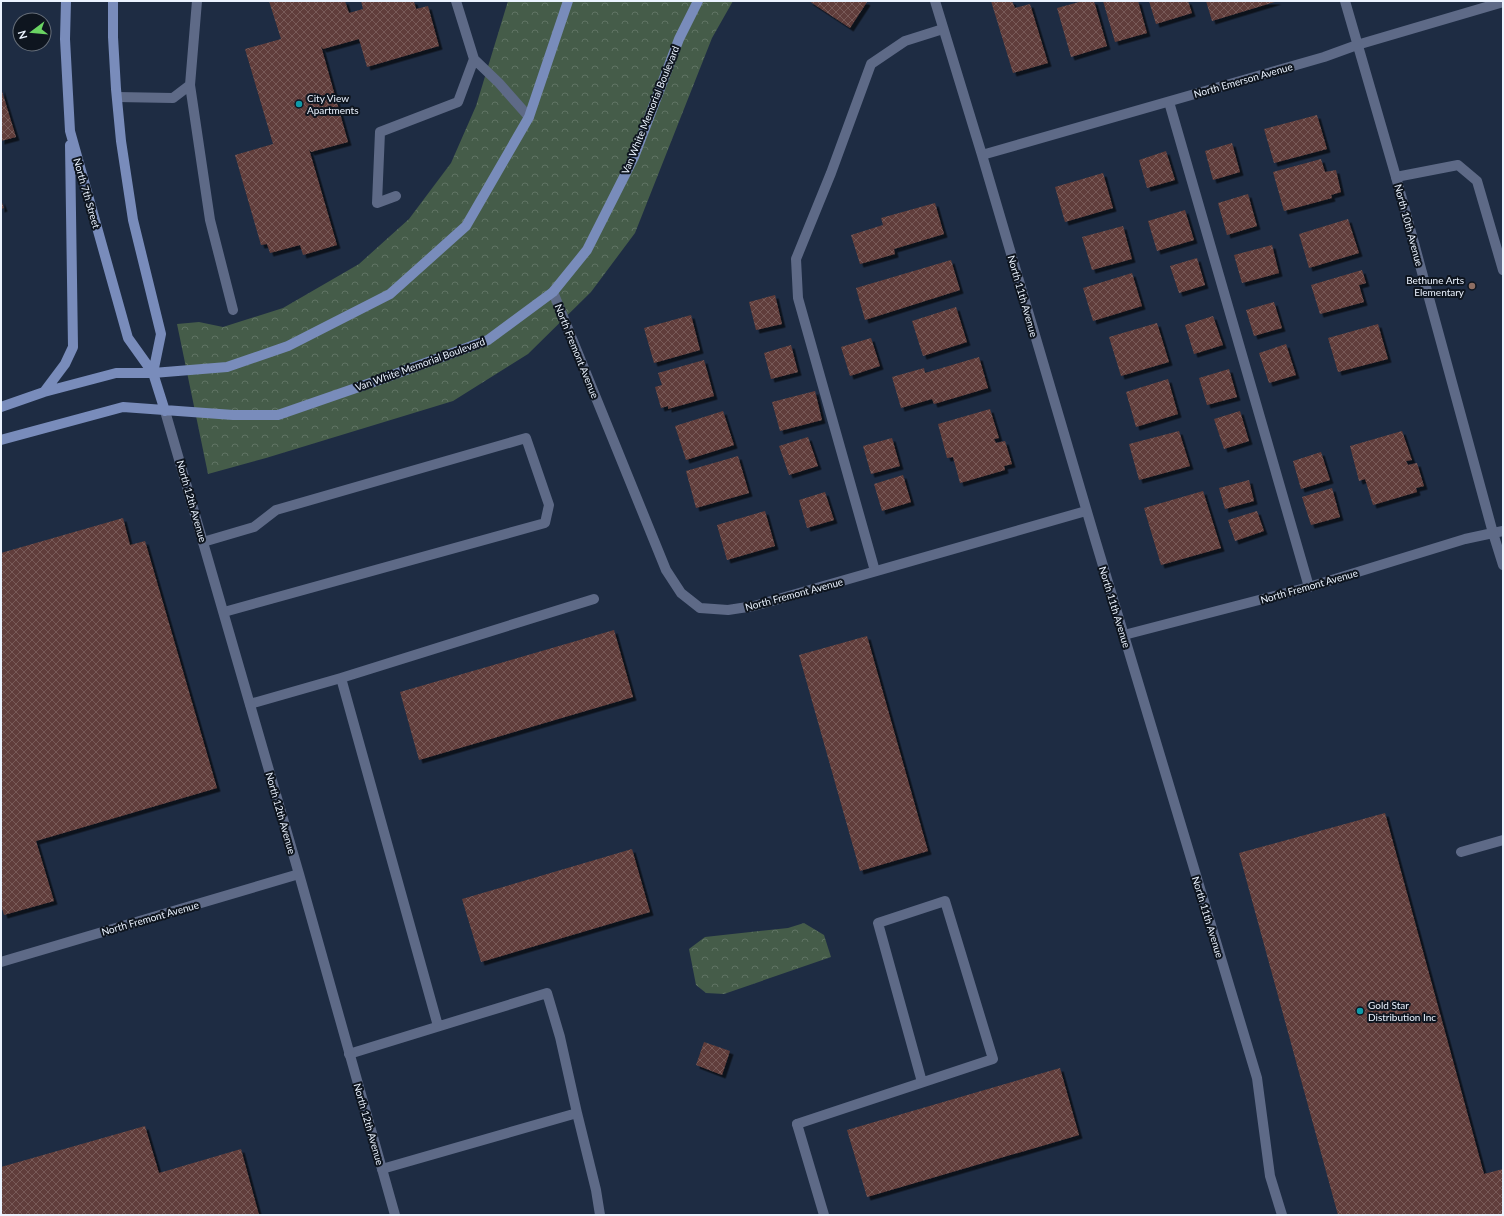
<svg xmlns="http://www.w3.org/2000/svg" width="1504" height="1216" viewBox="0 0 1504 1216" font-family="Lato,sans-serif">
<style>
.park{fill:url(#park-crowns)}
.building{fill:url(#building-cross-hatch);filter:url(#shadow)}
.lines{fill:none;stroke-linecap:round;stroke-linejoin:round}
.lane{stroke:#5e6a87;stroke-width:10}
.street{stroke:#5e6a87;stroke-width:10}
.secondary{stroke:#798cbb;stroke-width:10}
.culture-dot{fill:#0f9aa8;stroke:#0e151f;stroke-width:1.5}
.education-dot{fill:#8d6e63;stroke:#0e151f;stroke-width:1.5}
.labels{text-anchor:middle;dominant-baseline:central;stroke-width:4;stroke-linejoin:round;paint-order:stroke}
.street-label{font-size:10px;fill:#ebf3ff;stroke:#0e151f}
.poi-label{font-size:10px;fill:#ebf3ff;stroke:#0e151f;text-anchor:start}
</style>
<defs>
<pattern id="park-crowns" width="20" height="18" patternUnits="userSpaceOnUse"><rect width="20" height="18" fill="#455c49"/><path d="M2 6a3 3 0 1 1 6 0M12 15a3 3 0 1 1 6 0" fill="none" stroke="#607464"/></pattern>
<pattern id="building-cross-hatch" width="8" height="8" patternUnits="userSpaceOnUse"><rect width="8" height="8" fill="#613e3a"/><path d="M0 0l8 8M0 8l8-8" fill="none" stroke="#785a58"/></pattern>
<filter id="shadow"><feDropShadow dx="3.5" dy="3.5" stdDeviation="0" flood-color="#0009"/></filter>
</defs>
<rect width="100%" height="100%" fill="#1e2c43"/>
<path class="park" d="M 508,1 L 733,1 L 712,38 L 635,233 L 591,292 L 528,354 L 453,401 L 266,458 L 208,474 L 177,324 L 199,322 L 223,327 L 283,308 L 359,264 L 409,219 L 451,163 L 476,106 Z
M 804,923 L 824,935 L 831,957 L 724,994 L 706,993 L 696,985 L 689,949 L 705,937 L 788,928 Z"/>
<path class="building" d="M 269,1 L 345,1 L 349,13 L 363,9 L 361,1 L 414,1 L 416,9 L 428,6 L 439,46 L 367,67 L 359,39 L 323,49 L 321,46 L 348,142 L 311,152 L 309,149 L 337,245 L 303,255 L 300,245 L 270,253 L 267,244 L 261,245 L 235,155 L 273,144 L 245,49 L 281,39 Z
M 809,1 L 865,1 L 867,2 L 850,28 Z
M 991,1 L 1012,1 L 1015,8 L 1030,4 L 1048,63 L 1013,73 Z
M 1083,1 L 1094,1 L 1107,46 L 1071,57 L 1057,8 Z
M 1103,1 L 1138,1 L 1147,33 L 1115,42 Z
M 1149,1 L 1188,1 L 1192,13 L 1156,24 Z
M 1206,1 L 1278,1 L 1212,21 Z
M 1,88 L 16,137 L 1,141 Z
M 1317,115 L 1327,149 L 1274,163 L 1264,129 Z
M 1232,143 L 1240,172 L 1213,180 L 1205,151 Z
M 1166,151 L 1175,180 L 1147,188 L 1139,160 Z
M 1321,159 L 1325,172 L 1336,170 L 1341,192 L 1331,195 L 1332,198 L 1284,211 L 1273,172 Z
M 1103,173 L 1113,208 L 1065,222 L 1055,187 Z
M 1248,194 L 1257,226 L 1227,235 L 1218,203 Z
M 1,200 L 4,208 L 1,209 Z
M 935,203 L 944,234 L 894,249 L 895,254 L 860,264 L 851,235 L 883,225 L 881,218 Z
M 1185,210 L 1194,240 L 1157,251 L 1148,221 Z
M 1348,219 L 1359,253 L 1309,268 L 1299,234 Z
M 1123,226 L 1132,259 L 1092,270 L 1082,237 Z
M 1272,245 L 1279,273 L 1242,283 L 1234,255 Z
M 1197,258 L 1205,285 L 1179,293 L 1170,266 Z
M 951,260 L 960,290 L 865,320 L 856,288 Z
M 1362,270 L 1366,283 L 1359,285 L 1364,302 L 1320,314 L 1311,285 Z
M 1132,273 L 1142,306 L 1093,321 L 1083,288 Z
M 775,295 L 782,324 L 756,330 L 749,302 Z
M 1274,302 L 1282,328 L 1254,336 L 1246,310 Z
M 956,307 L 967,342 L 923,356 L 912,321 Z
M 691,315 L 700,350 L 654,363 L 644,328 Z
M 1213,316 L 1223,345 L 1194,354 L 1185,325 Z
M 1157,323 L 1169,362 L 1121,376 L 1109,337 Z
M 1378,324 L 1388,359 L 1338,372 L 1328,338 Z
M 871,338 L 880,366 L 850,376 L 841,347 Z
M 1286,344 L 1296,375 L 1269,383 L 1259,353 Z
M 791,345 L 798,372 L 771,379 L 764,353 Z
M 979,357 L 988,388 L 934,404 L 932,399 L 901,408 L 892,377 L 924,368 L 925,373 Z
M 704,360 L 714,396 L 668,409 L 668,406 L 661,408 L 655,387 L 662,385 L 658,373 Z
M 1229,369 L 1237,397 L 1207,405 L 1199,378 Z
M 1168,379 L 1178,414 L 1136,427 L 1126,392 Z
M 815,391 L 822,420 L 780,431 L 772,402 Z
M 990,409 L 999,438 L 994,439 L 996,443 L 1005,441 L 1012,464 L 1004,466 L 1005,470 L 960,483 L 953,457 L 947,458 L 938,424 Z
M 723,411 L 734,445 L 686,460 L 675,426 Z
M 1240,411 L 1249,441 L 1224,449 L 1214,419 Z
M 1179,431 L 1190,466 L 1139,480 L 1129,444 Z
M 1402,431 L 1412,460 L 1406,461 L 1408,465 L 1417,463 L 1424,486 L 1416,488 L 1417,492 L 1373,505 L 1365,479 L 1359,481 L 1350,446 Z
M 808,437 L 818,466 L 789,475 L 779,446 Z
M 892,438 L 900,466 L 871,474 L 863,446 Z
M 1321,452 L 1330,480 L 1301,489 L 1293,461 Z
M 738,456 L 749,493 L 696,508 L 686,471 Z
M 903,475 L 911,502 L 882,511 L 874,484 Z
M 1249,480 L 1254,501 L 1225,509 L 1219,488 Z
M 1332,488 L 1340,517 L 1311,525 L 1302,497 Z
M 1203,491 L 1221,548 L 1161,565 L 1144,508 Z
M 825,492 L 834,520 L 807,528 L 799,500 Z
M 765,511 L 775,546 L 727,560 L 717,525 Z
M 1257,511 L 1264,531 L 1235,541 L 1228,520 Z
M 123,518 L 130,545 L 145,541 L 217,788 L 36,841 L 54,901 L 4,915 L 1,905 L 1,553 Z
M 614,630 L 633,697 L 419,760 L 400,692 Z
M 867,636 L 928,851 L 860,871 L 799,655 Z
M 1385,813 L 1484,1174 L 1503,1169 L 1503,1215 L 1338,1215 L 1239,853 Z
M 632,849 L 650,912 L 481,962 L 462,899 Z
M 704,1042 L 730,1051 L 722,1075 L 696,1065 Z
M 1060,1068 L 1079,1135 L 867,1197 L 847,1130 Z
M 145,1126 L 159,1173 L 241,1149 L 259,1215 L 1,1215 L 1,1167 Z"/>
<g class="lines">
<path class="lane" d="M 456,1 L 474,59 L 499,83 L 529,117
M 190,85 L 210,220 L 233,310
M 117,97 L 173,98 L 190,85 L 197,1
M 1169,102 L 1309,587
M 1396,177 L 1458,165 L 1477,181 L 1503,270
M 396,196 L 377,203 L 380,132 L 458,102 L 474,59
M 1493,533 L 1503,531
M 203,542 L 254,527 L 276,510 L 526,438 L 549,505 L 545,523 L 224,612
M 875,571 L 798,298 L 796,259 L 831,173 L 871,64 L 905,41 L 943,29
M 250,704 L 341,678
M 1461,852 L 1503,840
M 438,1026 L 341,678 L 594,599
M 349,1054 L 547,993 L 560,1037 L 577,1113 L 382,1169
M 577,1113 L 596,1190 L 600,1215
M 797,1124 L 993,1059 L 945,901 L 878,923 L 922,1082"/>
<path class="street" d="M 935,1 L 982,155 L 1095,539 L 1257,1078 L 1270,1176 L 1282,1215
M 1345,1 L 1396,177 L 1493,533 L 1503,565
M 982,155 L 1324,57 L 1357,45 L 1503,2
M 553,292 L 666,570 L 681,593 L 700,608 L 728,610 L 754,606 L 1086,511
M 165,411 L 299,874 L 395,1215
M 1124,635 L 1309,587 L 1465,539 L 1493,533
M 1,962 L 299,874
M 797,1124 L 824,1215"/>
<path class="secondary" d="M 66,1 L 65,39 L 70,131 L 128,338 L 153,373 L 165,411
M 113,1 L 113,37 L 116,89 L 121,141 L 133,220 L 161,334 L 153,373
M 44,392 L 65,364 L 73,347 L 70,145
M 1,407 L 44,392 L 116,373 L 153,373 L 227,367 L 288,346 L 390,294 L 466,226 L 529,117 L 568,1
M 1,440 L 123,407 L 233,415 L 278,415 L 379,380 L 488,340 L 553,292 L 587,250 L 634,157 L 679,39 L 698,1"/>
</g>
<g class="culture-dot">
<circle cx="299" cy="104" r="4"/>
<circle cx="1360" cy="1011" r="4"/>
</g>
<circle class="education-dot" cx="1472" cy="286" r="4"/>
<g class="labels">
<g class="street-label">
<text transform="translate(1243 80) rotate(-16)">North Emerson Avenue</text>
<text transform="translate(650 110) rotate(-68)">Van White Memorial Boulevard</text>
<text transform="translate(87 193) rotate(74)">North 7th Street</text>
<text transform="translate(1409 225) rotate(75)">North 10th Avenue</text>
<text transform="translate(1023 296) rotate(74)">North 11th Avenue</text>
<text transform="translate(577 351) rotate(68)">North Fremont Avenue</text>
<text transform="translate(420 364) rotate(-20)">Van White Memorial Boulevard</text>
<text transform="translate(192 501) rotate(74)">North 12th Avenue</text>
<text transform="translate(1309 586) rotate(-16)">North Fremont Avenue</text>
<text transform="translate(794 594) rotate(-15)">North Fremont Avenue</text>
<text transform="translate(1115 607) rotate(73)">North 11th Avenue</text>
<text transform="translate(281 813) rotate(74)">North 12th Avenue</text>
<text transform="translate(1208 917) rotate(73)">North 11th Avenue</text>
<text transform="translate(150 918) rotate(-16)">North Fremont Avenue</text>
<text transform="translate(369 1124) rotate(74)">North 12th Avenue</text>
</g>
<g class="poi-label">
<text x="307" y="98">City View<tspan x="307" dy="12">Apartments</tspan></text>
<text x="1464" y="280" text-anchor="end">Bethune Arts<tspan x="1464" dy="12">Elementary</tspan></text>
<text x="1368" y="1005">Gold Star<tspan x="1368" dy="12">Distribution Inc</tspan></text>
</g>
</g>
<rect width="1504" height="1216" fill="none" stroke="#ebf3ff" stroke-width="4"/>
<g transform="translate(32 32) rotate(254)"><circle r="19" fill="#0e151f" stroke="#666e79"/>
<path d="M0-3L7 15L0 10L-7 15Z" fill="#6ad363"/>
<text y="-6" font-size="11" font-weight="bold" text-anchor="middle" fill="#ebf3ff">N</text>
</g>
</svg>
